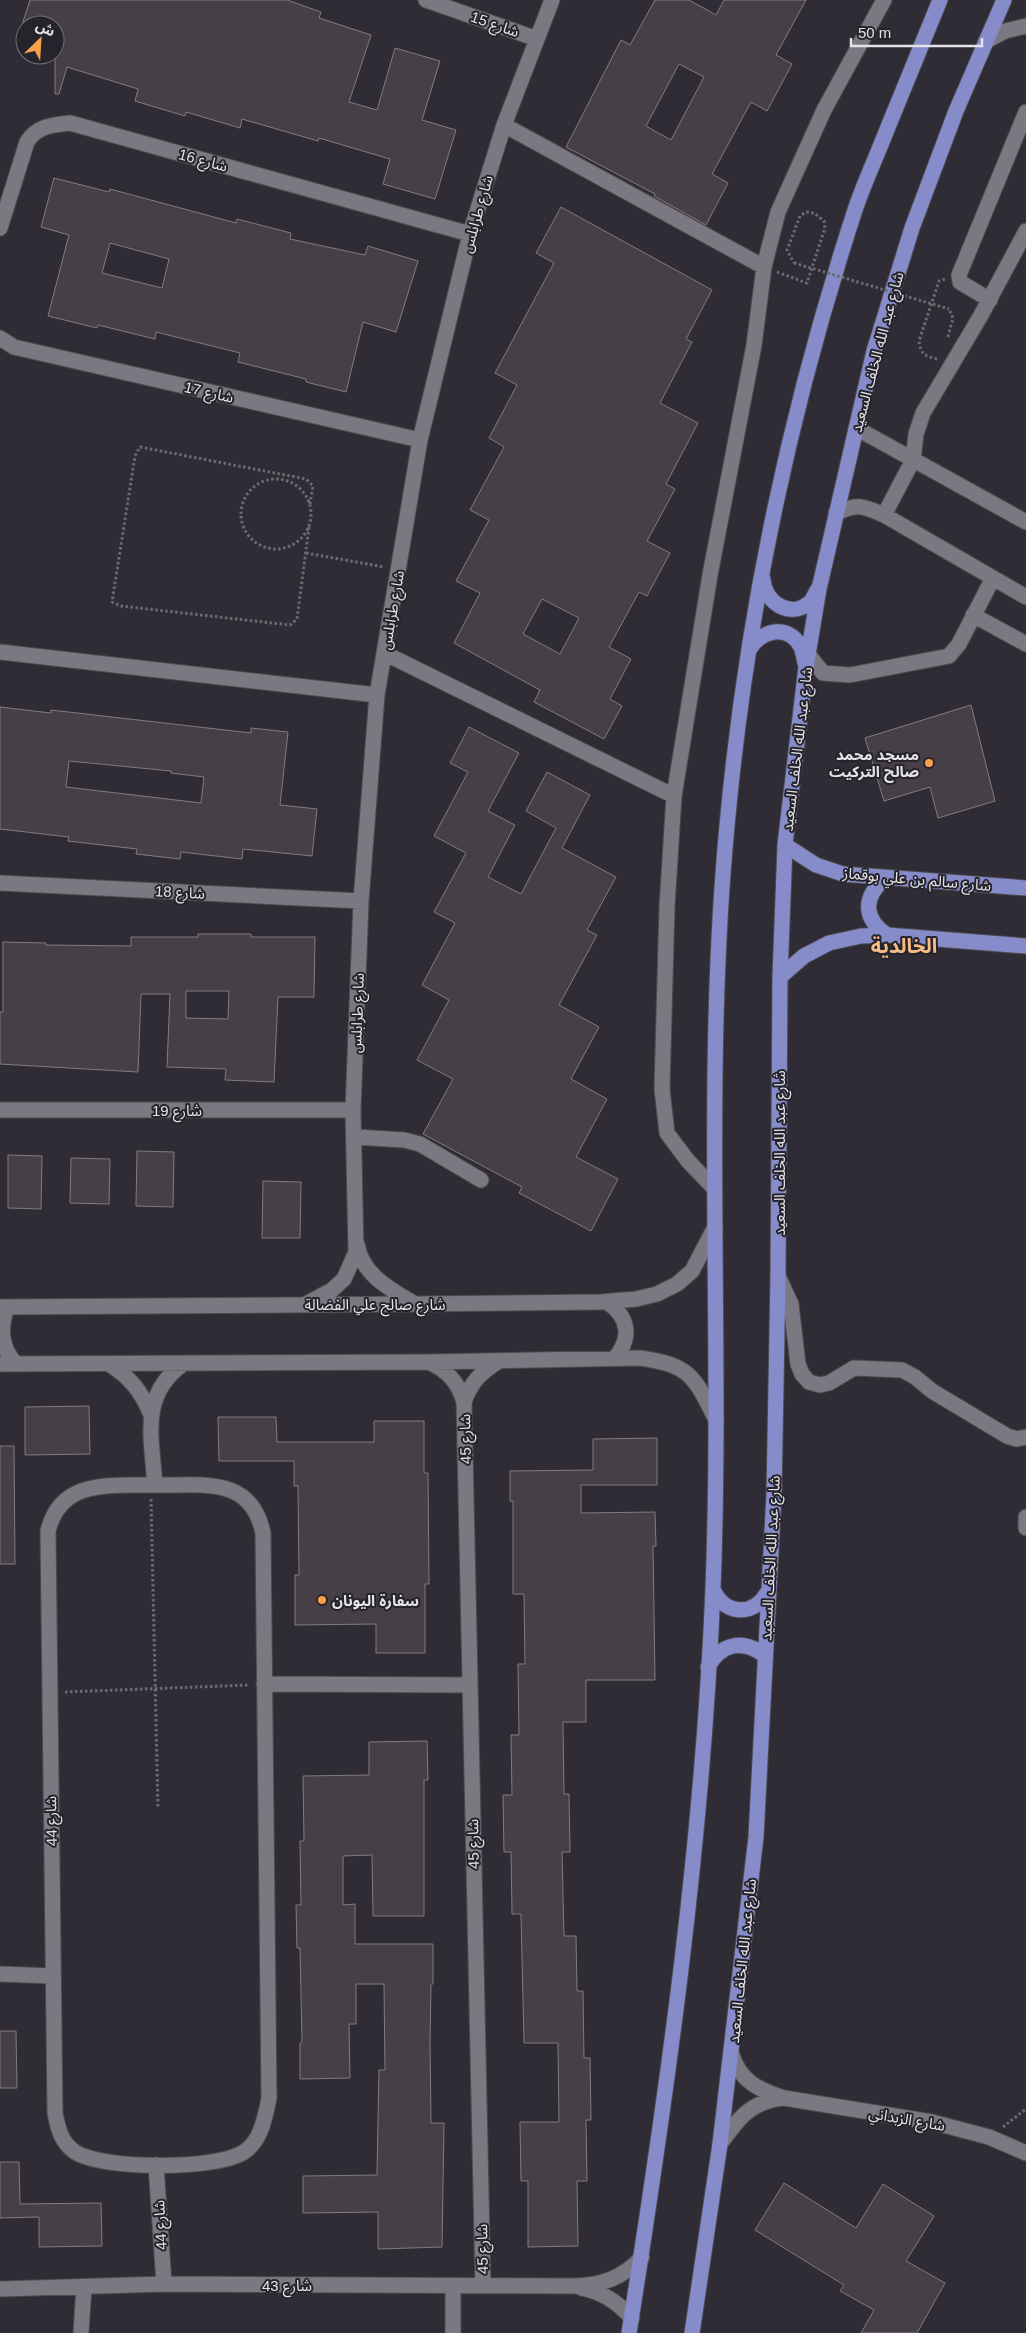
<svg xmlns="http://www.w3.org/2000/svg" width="1026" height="2333" viewBox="0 0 1026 2333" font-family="Helvetica,'Noto Sans Arabic',sans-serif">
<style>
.building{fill:#463f46;stroke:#837b83;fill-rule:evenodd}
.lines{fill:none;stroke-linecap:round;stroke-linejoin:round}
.minor-casing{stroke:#4d4b51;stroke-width:17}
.major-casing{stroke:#4d4b51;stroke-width:17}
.path{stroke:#6c6a72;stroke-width:3;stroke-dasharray:2.5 2.5;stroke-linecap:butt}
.minor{stroke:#7b7882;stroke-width:15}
.major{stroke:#858cc9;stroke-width:15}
.path-bridge{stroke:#6c6a72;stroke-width:3;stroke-dasharray:2.5 2.5;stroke-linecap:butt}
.poi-dot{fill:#f8a14a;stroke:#25232b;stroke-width:2}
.labels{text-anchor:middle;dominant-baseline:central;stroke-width:4;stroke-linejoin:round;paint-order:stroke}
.street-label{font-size:15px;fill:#e5e3e9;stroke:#25232b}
.poi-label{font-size:15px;font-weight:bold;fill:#e5e3e9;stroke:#25232b;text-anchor:end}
.district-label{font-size:20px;font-weight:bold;fill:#f8bb84;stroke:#25232b}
</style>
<rect width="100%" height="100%" fill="#2f2c35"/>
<path class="building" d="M 30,0 L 287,0 L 321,12 L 319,18 L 371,35 L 349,102 L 377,110 L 395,48 L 440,61 L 422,120 L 456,130 L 435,199 L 383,184 L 390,159 L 319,138 L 318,141 L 242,119 L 240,128 L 186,112 L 185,116 L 135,101 L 138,89 L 67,67 L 59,94 L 55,94 L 55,25 L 22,25 Z
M 655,0 L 689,0 L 716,15 L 724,0 L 806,0 L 776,55 L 792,64 L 767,111 L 751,102 L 712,174 L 728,183 L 706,225 L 654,196 L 655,194 L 566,147 L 621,40 L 630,45 ZM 679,64 L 704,77 L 671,140 L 646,126 Z
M 54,178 L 109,192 L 110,189 L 236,223 L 237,219 L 291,233 L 290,239 L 365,255 L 368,246 L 418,261 L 396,332 L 363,322 L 346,392 L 306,382 L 306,379 L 238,362 L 240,353 L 156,332 L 155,339 L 98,325 L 97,328 L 48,316 L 69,235 L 41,227 ZM 110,243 L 169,259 L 162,288 L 102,273 Z
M 561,207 L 712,290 L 686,339 L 692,342 L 660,403 L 698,423 L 666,484 L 675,489 L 647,541 L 670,553 L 647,596 L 639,592 L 609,647 L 631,659 L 610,699 L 622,706 L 604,739 L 534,702 L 540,690 L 454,643 L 480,593 L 456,581 L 489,520 L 470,510 L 504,447 L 489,438 L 517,385 L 495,373 L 554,263 L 536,253 ZM 542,599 L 579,618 L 560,654 L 523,634 Z
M 971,705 L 995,801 L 938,818 L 930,787 L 884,801 L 865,738 Z
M 0,707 L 51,713 L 51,710 L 251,733 L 251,728 L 288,732 L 280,805 L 317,809 L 312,856 L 243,849 L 242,859 L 181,852 L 180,859 L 136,854 L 137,849 L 68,841 L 69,837 L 0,829 ZM 69,761 L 171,771 L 171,773 L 204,777 L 201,803 L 66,787 Z
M 469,727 L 519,753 L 488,811 L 515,825 L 488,877 L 521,894 L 556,828 L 526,811 L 547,772 L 590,795 L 562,848 L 616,877 L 587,930 L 597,935 L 559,1005 L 599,1027 L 571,1079 L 607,1099 L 576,1157 L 618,1179 L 591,1231 L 519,1193 L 522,1187 L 423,1134 L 453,1079 L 417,1060 L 449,1000 L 422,985 L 455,923 L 434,912 L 466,853 L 434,836 L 468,772 L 450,763 Z
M 198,934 L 251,934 L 251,937 L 315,937 L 314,997 L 278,997 L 274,1082 L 225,1080 L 226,1069 L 167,1067 L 170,994 L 141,994 L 138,1072 L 0,1064 L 0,1012 L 3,1012 L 3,942 L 46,943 L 46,945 L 131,946 L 131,937 L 198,937 ZM 186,991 L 229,991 L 228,1019 L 186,1018 Z
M 137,1151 L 174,1152 L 173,1207 L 136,1206 Z
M 8,1155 L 42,1156 L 41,1209 L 8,1208 Z
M 71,1158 L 110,1159 L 109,1204 L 70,1203 Z
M 263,1181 L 301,1182 L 300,1238 L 262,1238 Z
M 89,1406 L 90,1454 L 25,1455 L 25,1407 Z
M 218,1417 L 276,1417 L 277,1442 L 374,1442 L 374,1421 L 424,1421 L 424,1473 L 428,1473 L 429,1584 L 425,1584 L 425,1653 L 376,1653 L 376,1624 L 295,1625 L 295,1575 L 299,1575 L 298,1486 L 294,1486 L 294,1461 L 219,1461 Z
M 657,1438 L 657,1485 L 581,1485 L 581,1513 L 655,1512 L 656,1546 L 653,1546 L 655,1680 L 586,1680 L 586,1722 L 563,1722 L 564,1794 L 569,1794 L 570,1852 L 562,1852 L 564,1936 L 576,1936 L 577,1991 L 583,1991 L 584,2058 L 590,2058 L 591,2120 L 586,2120 L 587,2181 L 577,2181 L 578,2246 L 528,2247 L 528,2181 L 521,2181 L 520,2122 L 559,2122 L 558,2043 L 524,2043 L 521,1914 L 512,1914 L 511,1852 L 504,1852 L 503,1795 L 512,1795 L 511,1735 L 519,1735 L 518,1664 L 525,1664 L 524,1594 L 513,1594 L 513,1501 L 510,1501 L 510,1471 L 593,1470 L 593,1439 Z
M 0,1446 L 14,1446 L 15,1564 L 0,1564 Z
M 427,1741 L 428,1780 L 424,1780 L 424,1916 L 373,1916 L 372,1855 L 343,1856 L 343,1905 L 355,1904 L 355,1944 L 433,1944 L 433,1984 L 431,1984 L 430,2043 L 431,2123 L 444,2123 L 442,2247 L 378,2249 L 378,2212 L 303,2213 L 303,2176 L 377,2175 L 379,2070 L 385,2070 L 384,1984 L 356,1984 L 356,2024 L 349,2024 L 350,2078 L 300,2079 L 300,2043 L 302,2042 L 300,1948 L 297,1948 L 296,1905 L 301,1905 L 300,1841 L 304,1841 L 303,1776 L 369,1775 L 369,1742 Z
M 0,2031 L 16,2031 L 17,2088 L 0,2088 Z
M 0,2162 L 19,2162 L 20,2204 L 101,2203 L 102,2246 L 39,2247 L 39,2217 L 0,2218 Z
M 784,2183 L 856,2228 L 883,2184 L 934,2216 L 906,2261 L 945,2283 L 917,2333 L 861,2333 L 874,2310 L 840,2291 L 844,2285 L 755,2230 Z"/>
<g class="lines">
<g class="minor-casing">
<path id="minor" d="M 426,0 L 537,39
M 986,41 L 1005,31 L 1026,26
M 504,125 L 764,267
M 0,228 L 27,142 C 37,126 52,125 70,123 L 470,234
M 990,300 L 960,282 L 959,275 L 1026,112
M 0,338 L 14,347 L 420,440
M 856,428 L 1026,522
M 836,513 C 858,503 863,506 884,515 L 1026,597
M 884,515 L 913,460 L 916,434 L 923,413 L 980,317 L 1026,231
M 973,615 L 1026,644
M 0,652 L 377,695
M 384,653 L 674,796
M 808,654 L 823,673 L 850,675 L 949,656 L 959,644 L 993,578
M 0,883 L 361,901
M 0,1110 L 353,1110
M 355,1137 L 404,1140 L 420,1144 L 481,1180
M 714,1188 L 688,1161 L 667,1133 L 662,1089 L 667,906 L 674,796 L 710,575 L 754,345 L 764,267 L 778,212 L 824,110 L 884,0
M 357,1244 C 362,1275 390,1289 415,1304
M 778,1276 L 791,1304 L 798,1364 L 802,1374 L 809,1382 L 820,1385 L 829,1383 L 854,1368 L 902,1370 L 915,1377 L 932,1391 L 1007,1436 L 1017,1439 L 1026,1437
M 607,1302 C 629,1317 632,1338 615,1358
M 304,1305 L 332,1290 L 344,1279 L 356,1252 L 353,1110 L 361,901 L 377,695 L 420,440 L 470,234 L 504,125 L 552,0
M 0,1307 L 416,1304 L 601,1302 L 636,1299 L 657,1294 L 677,1284 L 692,1271 L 715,1227
M 7,1307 C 0,1328 0,1347 16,1364
M 429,1362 C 448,1371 458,1382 464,1402 L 483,2286
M 0,1364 L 429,1362 L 640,1358 C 690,1365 694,1376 716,1420
M 109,1364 C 130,1377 142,1392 151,1415
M 464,1402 C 471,1382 481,1372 499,1361
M 155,1485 C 202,1486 251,1475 263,1533 L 269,2098 C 265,2118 261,2141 244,2152 C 217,2170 103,2170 75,2152 C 61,2142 58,2129 55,2113 L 48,1531 C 61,1478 111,1486 155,1485 Z
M 155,1485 C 152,1439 139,1395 183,1364
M 1026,1517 L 1026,1528
M 264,1684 L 470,1685
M 0,1974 L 53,1976
M 732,2055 C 740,2081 759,2090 784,2098 L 932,2122 L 989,2137 L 1026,2153
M 720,2144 C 738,2119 750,2102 782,2098
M 156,2165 L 164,2284
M 581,2288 C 603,2292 617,2302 632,2318
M 0,2289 L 164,2284 L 575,2286 C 602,2285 623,2278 642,2257
M 81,2333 L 84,2287
M 453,2333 L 453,2286"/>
</g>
<g class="major-casing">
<path id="major" d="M 763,579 C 764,602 790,619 809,603 C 813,600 815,593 818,589
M 749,650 C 761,630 788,623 801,647 C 803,652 804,658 805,663
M 785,845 L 816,865 L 843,874 L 1026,888
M 884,879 C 862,899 864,919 887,935
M 780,977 L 804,956 L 829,943 L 861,936 L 887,935 L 1026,946
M 713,1589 C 724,1615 753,1617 767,1593
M 708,1667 C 721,1643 743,1639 764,1655
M 629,2333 C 668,2086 703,1838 713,1588 C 723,1334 703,1079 727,826 C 746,617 790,409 855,210 C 864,183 876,158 886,132 C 904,88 922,44 940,0
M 692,2333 L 720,2144 L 756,1837 L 774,1494 L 778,1276 L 780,977 L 785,845 L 806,667 L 819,589 L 874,351 L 912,228 L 956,111 L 1004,0"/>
</g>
<path class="path" d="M 777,272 L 807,283 L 825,228 L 824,221 L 814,213 L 806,212 L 800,216 L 787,250 L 794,263
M 948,337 L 953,318 L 949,309
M 937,359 C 924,356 921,354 919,341 L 939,281 L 945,279
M241 514a35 35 0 1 1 70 0a35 35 0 1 1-70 0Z
M 309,527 L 297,619 L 290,625 L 121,606 L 112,602 L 135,456 L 140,447 L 306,479 L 313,486 L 310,504
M 306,553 L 384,567
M 151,1499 L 158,1809
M 65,1692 L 249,1685
M 1003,2127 L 1026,2109"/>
<use href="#minor" class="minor"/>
<use href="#major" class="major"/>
<path class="path-bridge" d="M 794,263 L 949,309"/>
</g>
<g class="poi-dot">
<circle cx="929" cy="763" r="5"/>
<circle cx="322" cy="1600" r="5"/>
</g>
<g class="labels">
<g class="street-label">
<text transform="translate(495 24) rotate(19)">شارع 15</text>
<text transform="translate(203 160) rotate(15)">شارع 16</text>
<text transform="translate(477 214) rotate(-74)">شارع طرابلس</text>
<text transform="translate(877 352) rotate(-75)">شارع عبد الله الخلف السعيد</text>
<text transform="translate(209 392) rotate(13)">شارع 17</text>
<text transform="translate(392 610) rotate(-80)">شارع طرابلس</text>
<text transform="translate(797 749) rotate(-83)">شارع عبد الله الخلف السعيد</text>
<text transform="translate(917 879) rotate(5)">شارع سالم بن علي بوقماز</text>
<text transform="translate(180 892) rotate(3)">شارع 18</text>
<text transform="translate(357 1013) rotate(-88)">شارع طرابلس</text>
<text x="177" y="1110">شارع 19</text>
<text transform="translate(779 1153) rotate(-90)">شارع عبد الله الخلف السعيد</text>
<text x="375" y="1304">شارع صالح علي الفضالة</text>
<text transform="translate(465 1439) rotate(-91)">شارع 45</text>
<text transform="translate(770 1558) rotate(-87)">شارع عبد الله الخلف السعيد</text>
<text transform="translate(51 1821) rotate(-91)">شارع 44</text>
<text transform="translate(473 1844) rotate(-91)">شارع 45</text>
<text transform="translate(742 1961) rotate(-84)">شارع عبد الله الخلف السعيد</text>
<text transform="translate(907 2119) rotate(10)">شارع الزبداني</text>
<text transform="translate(160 2225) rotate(-93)">شارع 44</text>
<text transform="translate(482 2249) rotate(-91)">شارع 45</text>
<text x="287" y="2285">شارع 43</text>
</g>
<g class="poi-label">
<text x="919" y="754">مسجد محمد<tspan x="919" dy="17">صالح التركيت</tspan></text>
<text x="332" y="1600" text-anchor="start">سفارة اليونان</text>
</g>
<g class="district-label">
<text x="904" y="946">الخالدية</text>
</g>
</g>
<g transform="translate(40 40) rotate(25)"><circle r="24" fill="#25232b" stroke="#727077"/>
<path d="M0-4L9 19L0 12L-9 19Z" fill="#f8a14a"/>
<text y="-8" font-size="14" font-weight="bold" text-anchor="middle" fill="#e5e3e9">ش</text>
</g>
<path d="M851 38v8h131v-8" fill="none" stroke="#e5e3e9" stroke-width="2.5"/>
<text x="858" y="38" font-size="15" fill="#e5e3e9" stroke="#25232b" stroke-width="4" paint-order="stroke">50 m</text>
</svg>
